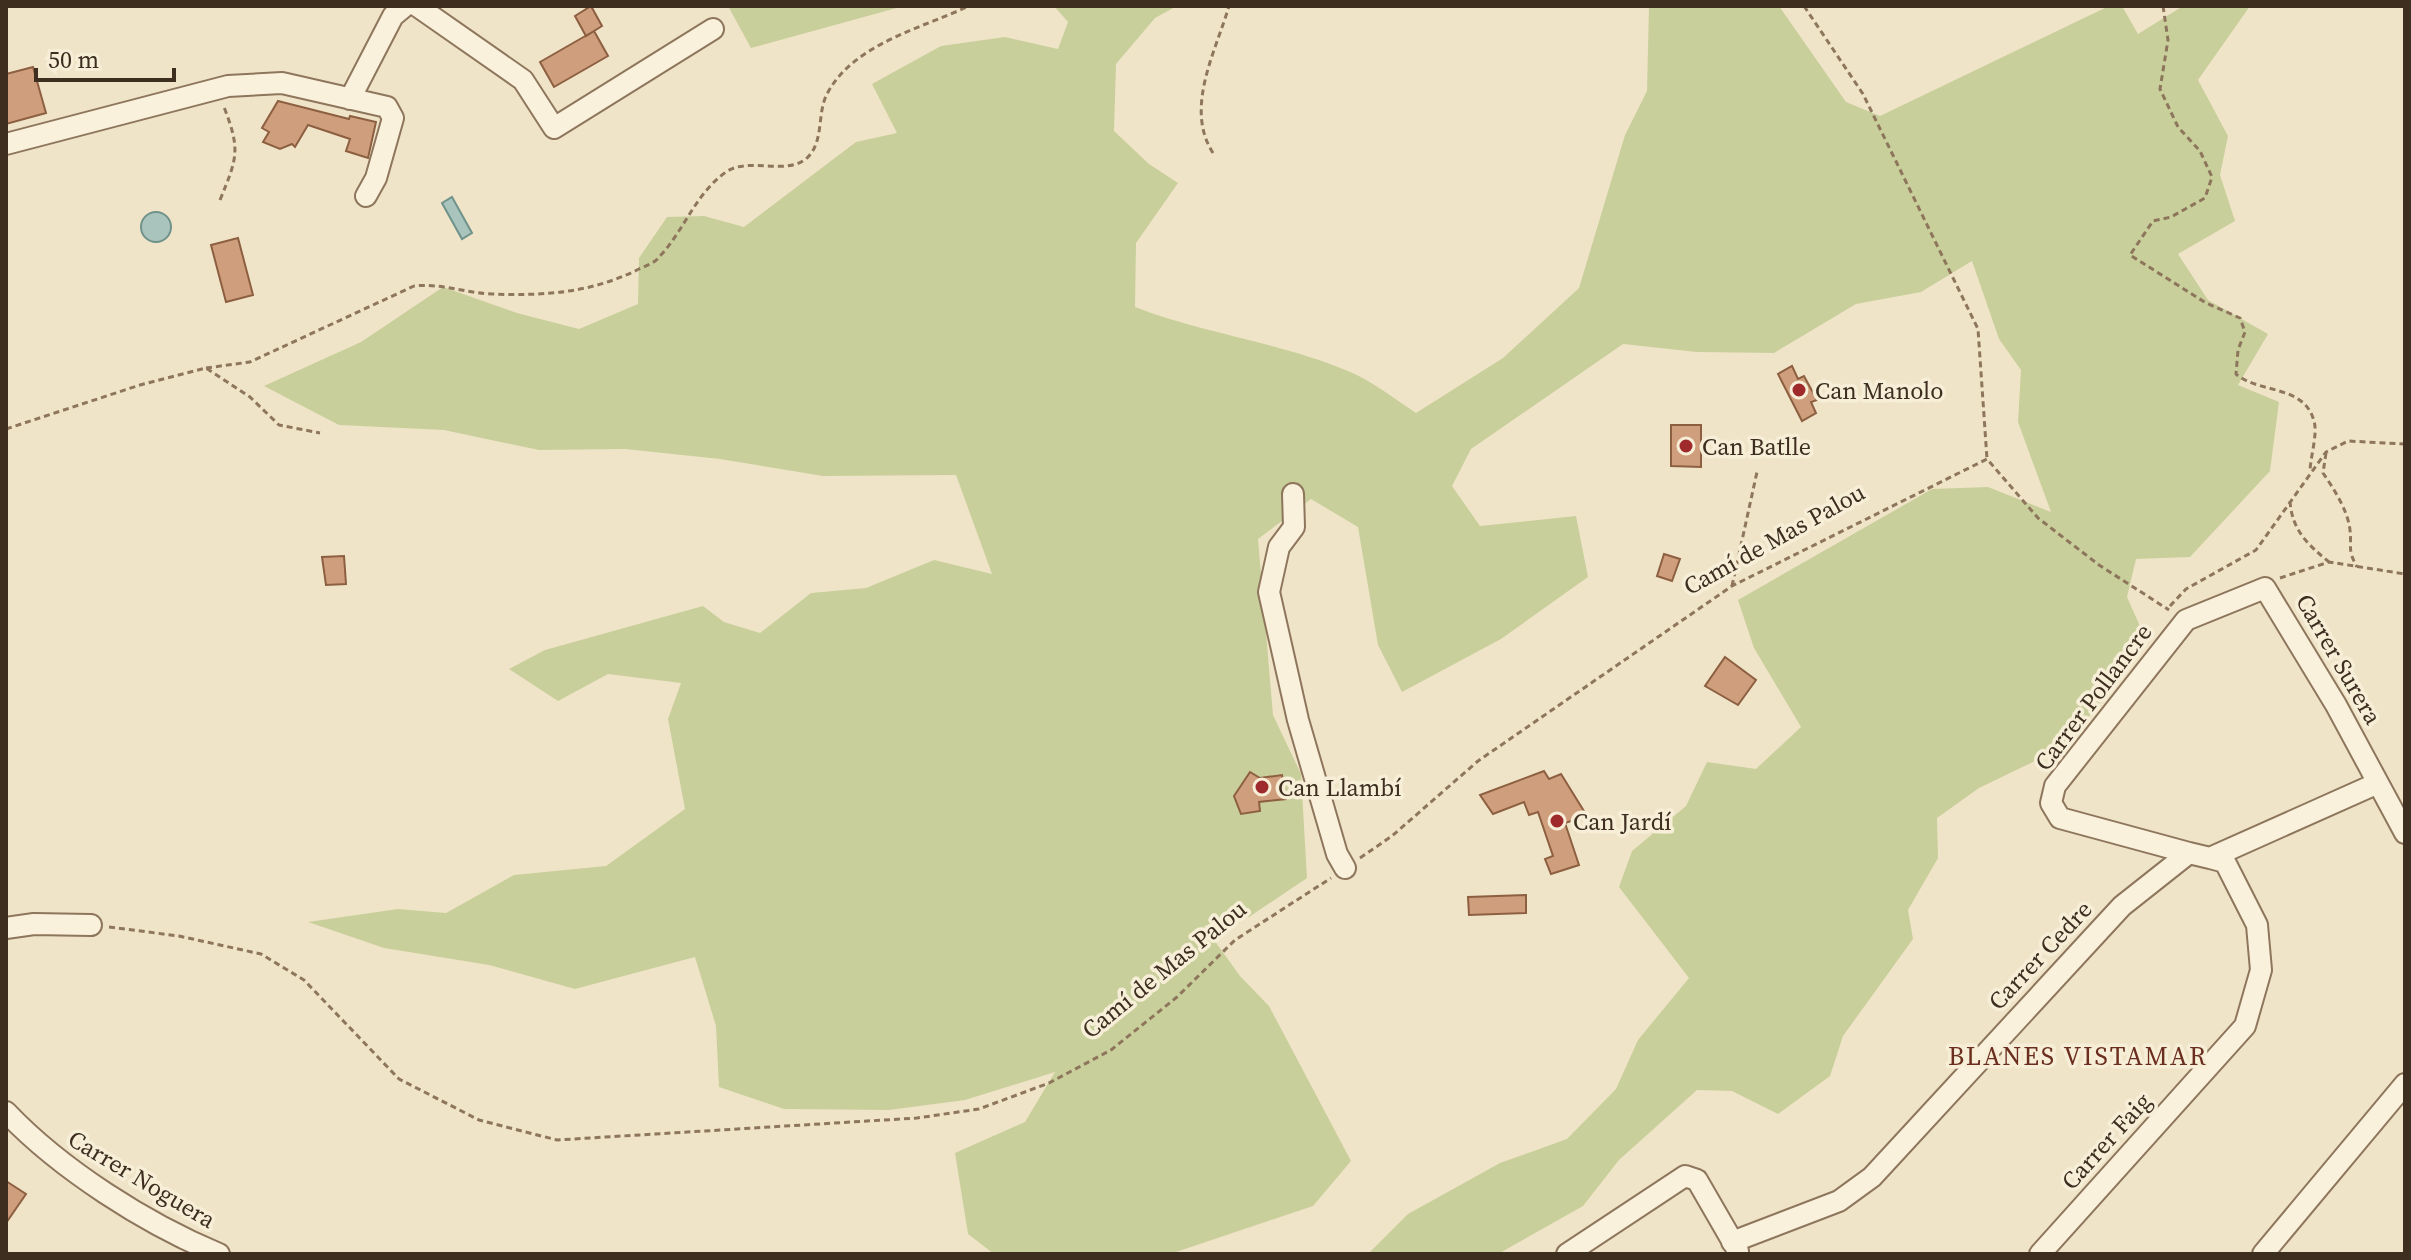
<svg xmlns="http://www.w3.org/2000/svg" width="2411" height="1260" viewBox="0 0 2411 1260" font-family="'Source Serif 4',serif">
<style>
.green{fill:#c9cf9b}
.water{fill:#a9c4bc;stroke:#6f938a;stroke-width:2}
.building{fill:#cf9f7d;stroke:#8d5f41;stroke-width:2}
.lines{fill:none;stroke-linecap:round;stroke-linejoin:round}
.minor-casing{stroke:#8d765c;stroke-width:24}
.path{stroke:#8d765c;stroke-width:3;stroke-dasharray:6 4;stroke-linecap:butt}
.minor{stroke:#faf1dc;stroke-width:20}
.poi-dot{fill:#9e2a2b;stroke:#f7eed8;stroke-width:3}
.labels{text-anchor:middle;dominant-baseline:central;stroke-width:7;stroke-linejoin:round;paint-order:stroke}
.poi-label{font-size:24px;fill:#3d2e20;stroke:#f7eed8;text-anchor:start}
.street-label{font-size:24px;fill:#3d2e20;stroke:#f7eed8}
.neighbourhood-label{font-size:26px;letter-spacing:2px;fill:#6b2e1e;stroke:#f7eed8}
</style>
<rect width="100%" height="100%" fill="#f0e4c8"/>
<path class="green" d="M 728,6 L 904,6 L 751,48 Z
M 1054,6 L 1177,6 L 1155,18 L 1116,64 L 1114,131 L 1149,164 L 1178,183 L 1136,243 L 1135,307 C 1205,334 1279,342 1348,371 C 1372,381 1395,399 1416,413 L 1503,358 L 1579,288 L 1625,135 L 1647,91 L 1649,6 L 1779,6 L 1846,102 L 1880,116 L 2109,6 L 2122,6 L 2138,34 L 2183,6 L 2250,6 L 2198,80 L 2228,136 L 2220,175 L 2235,221 L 2178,254 L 2208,300 L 2268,334 L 2238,385 L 2279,402 L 2270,471 L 2190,557 L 2136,559 L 2127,597 L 2147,642 L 2073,737 L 2035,761 L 1979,788 L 1937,818 L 1938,858 L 1908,910 L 1913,939 L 1843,1036 L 1830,1076 L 1778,1114 L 1732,1091 L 1697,1090 L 1619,1160 L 1583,1206 L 1498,1254 L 1368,1254 L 1408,1214 L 1500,1163 L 1567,1139 L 1616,1089 L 1638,1040 L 1689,978 L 1619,887 L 1632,851 L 1686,806 L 1707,762 L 1756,769 L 1801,727 L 1754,648 L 1738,600 L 1932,489 L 1988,487 L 2051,512 L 2018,422 L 2021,370 L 1999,339 L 1972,261 L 1921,292 L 1856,304 L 1774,353 L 1697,352 L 1623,344 L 1471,449 L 1452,486 L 1480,526 L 1576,516 L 1588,577 L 1501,639 L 1402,692 L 1378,645 L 1358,527 L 1311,499 L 1258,539 L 1273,715 L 1301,774 L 1307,878 L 1249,917 L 1204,926 L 1240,976 L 1269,1006 L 1351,1161 L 1313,1206 L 1170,1254 L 994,1254 L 968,1234 L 955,1153 L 1025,1122 L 1055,1072 L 965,1100 L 889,1110 L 784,1109 L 719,1087 L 716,1026 L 695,957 L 575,989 L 489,965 L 384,948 L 308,922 L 398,909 L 446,913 L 514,875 L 606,866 L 685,809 L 668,719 L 681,683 L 608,674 L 558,701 L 509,669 L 545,650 L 703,606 L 724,622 L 760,633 L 811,593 L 866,588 L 934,560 L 992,574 L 956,475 L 823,476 L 720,459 L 625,449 L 539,450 L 444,430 L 339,425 L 264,386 L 361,342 L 443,287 L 517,313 L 579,329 L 638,304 L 639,258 L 667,217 L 704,216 L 744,227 L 856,142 L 897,133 L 872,84 L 941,46 L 1005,37 L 1058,49 L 1068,22 Z"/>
<path class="water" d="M 452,197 L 472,233 L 462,239 L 442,203 Z
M141 227a15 15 0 1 1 30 0a15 15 0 1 1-30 0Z"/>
<path class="building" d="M 591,6 L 602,26 L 586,36 L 575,16 Z
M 594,31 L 608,56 L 554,87 L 540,62 Z
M 33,67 L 46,113 L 6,124 L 6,74 Z
M 278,101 L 349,119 L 350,116 L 376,122 L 368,158 L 346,151 L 350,139 L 308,125 L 295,147 L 292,144 L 280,149 L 263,142 L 269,132 L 262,128 Z
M 238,238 L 253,295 L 226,302 L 211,245 Z
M 1792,366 L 1798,379 L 1804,376 L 1817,400 L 1811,402 L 1816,413 L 1802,421 L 1778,374 Z
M 1671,425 L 1701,425 L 1701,467 L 1671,466 Z
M 1664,554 L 1680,559 L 1672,581 L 1657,576 Z
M 344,556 L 346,584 L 326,585 L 322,557 Z
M 1725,657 L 1756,680 L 1738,705 L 1705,686 Z
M 1544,771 L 1549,779 L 1561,774 L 1587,816 L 1565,823 L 1579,865 L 1551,874 L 1545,859 L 1553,856 L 1538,812 L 1529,815 L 1524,802 L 1493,814 L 1480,795 Z
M 1250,772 L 1260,778 L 1282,775 L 1286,799 L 1259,802 L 1260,811 L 1241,814 L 1234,796 Z
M 1526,895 L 1526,913 L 1469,915 L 1468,897 Z
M 6,1181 L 26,1194 L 6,1223 Z"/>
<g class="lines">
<g class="minor-casing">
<path id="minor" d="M 417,6 L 523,80 L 554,128 L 713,29
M 350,99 L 393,16 L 405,6
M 6,144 L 228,86 L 282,83 L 387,107 L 393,118 L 376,178 L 366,196
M 1293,494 L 1294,527 L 1279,547 L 1269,592 L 1298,720 L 1337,854 L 1345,868
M 2189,853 L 2060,818 L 2051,803 L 2055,786 L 2186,620 L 2265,588 L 2336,705 L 2405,833
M 6,928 L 34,924 L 91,925
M 6,1112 C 60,1169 146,1224 219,1254
M 1732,1242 L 1839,1201 L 1872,1177 L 2122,906 L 2189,853 L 2210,858 L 2378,783
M 1567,1254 L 1685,1176 L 1697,1180 L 1738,1251
M 2040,1254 L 2245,1026 L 2261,970 L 2257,925 L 2225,862 L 2210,858
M 2263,1254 L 2405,1084"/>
</g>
<path class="path" d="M 1804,6 L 1863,94 L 1978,329 L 1987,459
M 2163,6 L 2168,40 L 2160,89 L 2178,127 L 2200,151 L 2212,177 L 2205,198 L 2171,217 L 2153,221 L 2130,255 L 2206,303 L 2240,318 L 2245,332 L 2238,350 L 2236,374 C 2259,394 2304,384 2314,421 C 2318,434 2310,458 2310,472
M 1213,153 C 1184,108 1216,51 1229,6
M 220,200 C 237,158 241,151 224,107
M 206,368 L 250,362 L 414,286 C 441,283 465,293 492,294 C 543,296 592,293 639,269 C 645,266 655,263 659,257 C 685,230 694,195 726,172 C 749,156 788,177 808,157 C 824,141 817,113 827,94 C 853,44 922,28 969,6
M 6,429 L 140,385 L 206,368 L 250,397 L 279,425 L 320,433
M 2326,453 L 2323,473 C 2334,489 2348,511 2350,530 C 2352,548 2347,549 2357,567
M 2290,501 C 2292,530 2307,544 2329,562
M 2280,578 L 2329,562 L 2405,574
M 1732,586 L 1757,472
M 2170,606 L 2186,589 L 2256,550 L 2326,452 L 2348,441 L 2405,444
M 1360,858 L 1392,836 L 1478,761 L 1732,586 L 1987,459 L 2038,518 L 2099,565 L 2169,610
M 109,927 L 179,936 L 261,954 L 304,980 L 399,1079 L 479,1120 L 557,1140 L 917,1118 L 979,1109 L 1049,1083 L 1111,1050 L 1177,997 L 1235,940 L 1331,878"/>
<use href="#minor" class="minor"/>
</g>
<g class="poi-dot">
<circle cx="1799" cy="390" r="8"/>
<circle cx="1686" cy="446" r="8"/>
<circle cx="1262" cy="787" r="8"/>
<circle cx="1557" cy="821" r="8"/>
</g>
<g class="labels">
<g class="poi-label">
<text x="1815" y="390">Can Manolo</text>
<text x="1702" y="446">Can Batlle</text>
<text x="1278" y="787">Can Llambí</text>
<text x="1573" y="821">Can Jardí</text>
</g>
<g class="street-label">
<text transform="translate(1774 539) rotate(-29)">Camí de Mas Palou</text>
<text transform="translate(2339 659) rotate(60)">Carrer Surera</text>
<text transform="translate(2093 697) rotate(-53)">Carrer Pollancre</text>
<text transform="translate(2040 955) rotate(-47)">Carrer Cedre</text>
<text transform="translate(1164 969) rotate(-39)">Camí de Mas Palou</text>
<text transform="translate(2106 1141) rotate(-48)">Carrer Faig</text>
<text transform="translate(142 1179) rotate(31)">Carrer Noguera</text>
</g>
<g class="neighbourhood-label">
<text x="2078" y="1056">BLANES VISTAMAR</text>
</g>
</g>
<rect width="2411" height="1260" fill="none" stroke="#3d2e20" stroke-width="16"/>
<path d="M36 68v12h138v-12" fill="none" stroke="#3d2e20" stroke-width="4"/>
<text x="48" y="68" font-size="24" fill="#3d2e20" stroke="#f7eed8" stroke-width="6" paint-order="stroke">50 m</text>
</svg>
